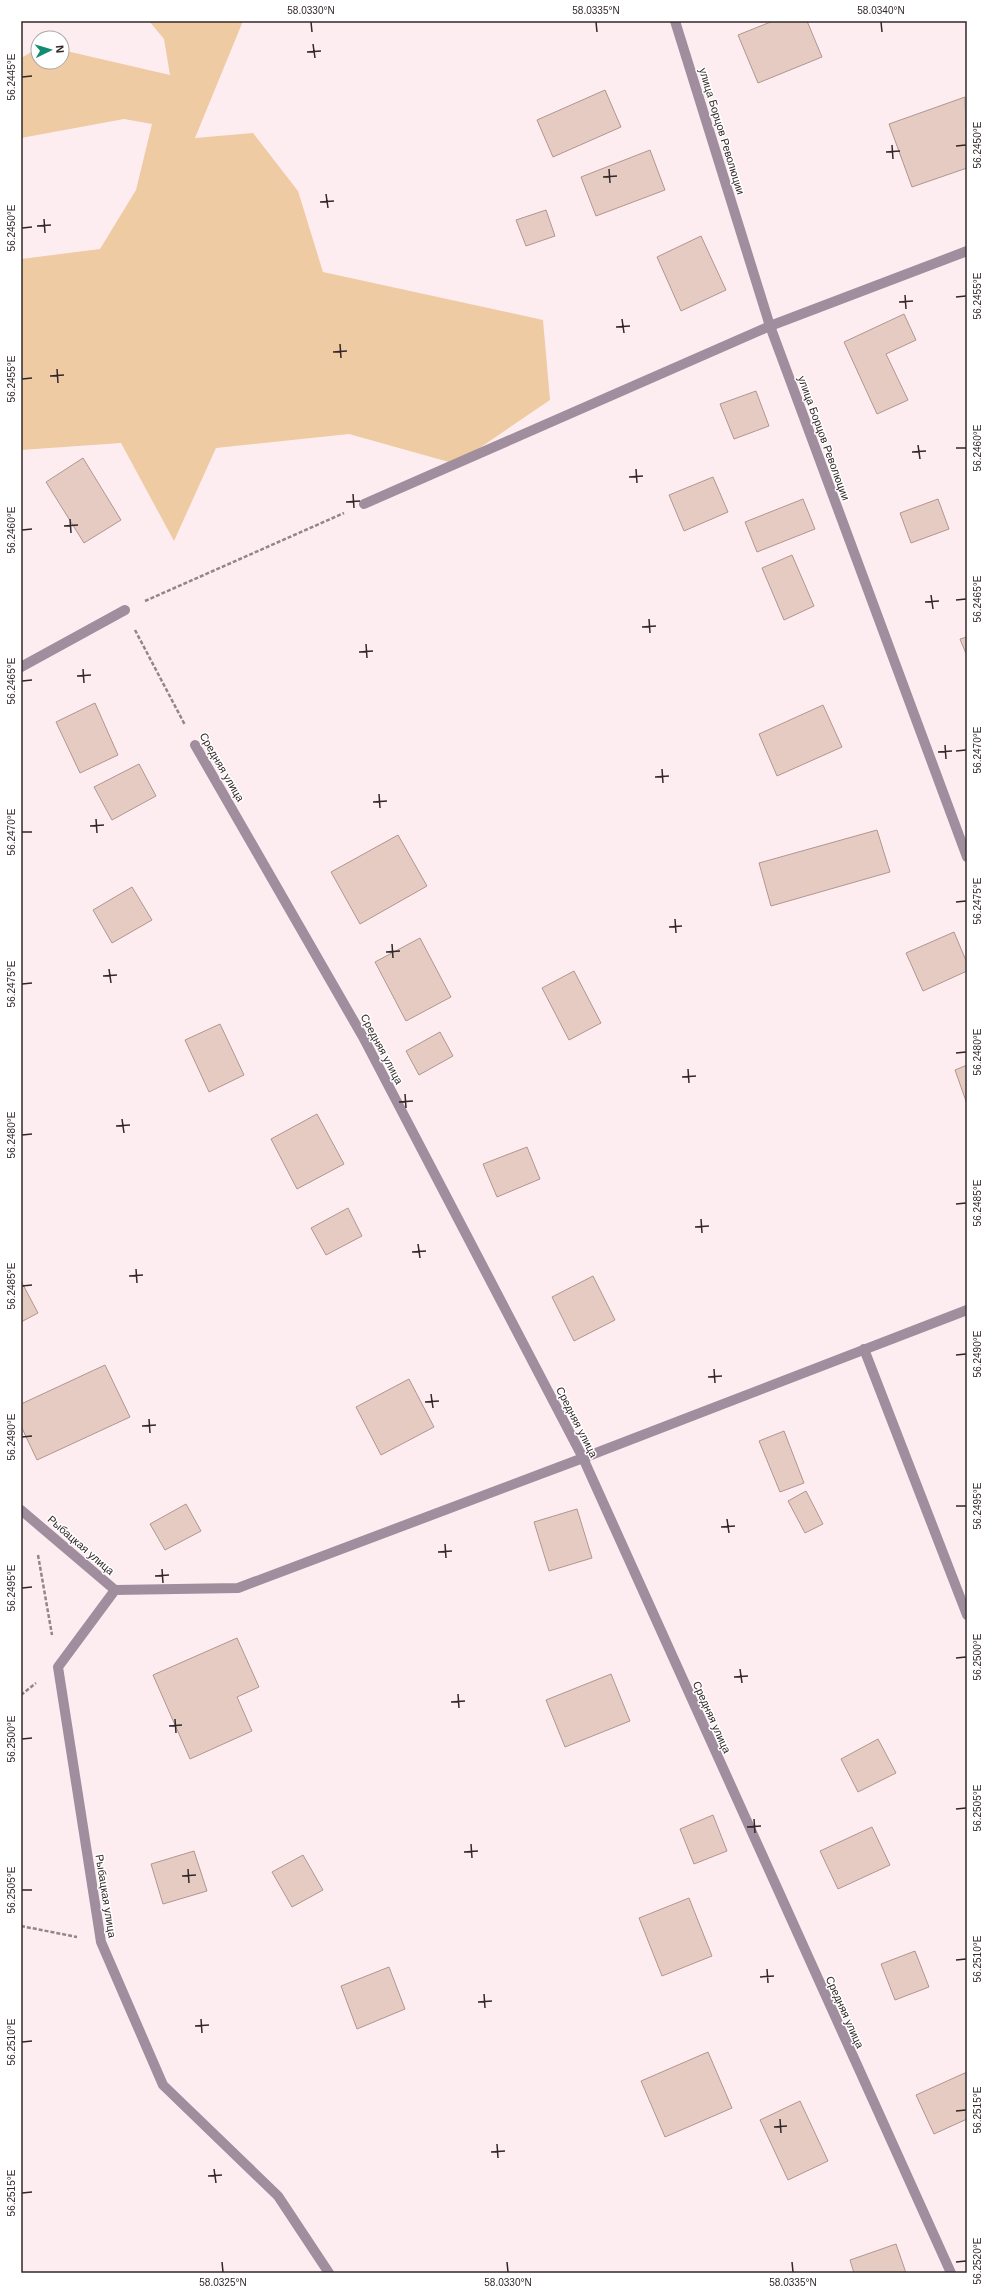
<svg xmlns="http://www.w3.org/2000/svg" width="988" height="2294" viewBox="0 0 988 2294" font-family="Helvetica,sans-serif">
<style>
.green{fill:#eecba3}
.building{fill:#e6cbc3;stroke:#b0968f}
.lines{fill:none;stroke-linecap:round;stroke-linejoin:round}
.path{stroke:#938588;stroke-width:2.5;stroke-dasharray:4 2;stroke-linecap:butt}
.service{stroke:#a08e9e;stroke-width:10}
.minor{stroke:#a08e9e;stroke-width:10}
.tertiary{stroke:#a08e9e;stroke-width:10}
.ticks{fill:none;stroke:#322729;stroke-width:1.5}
.labels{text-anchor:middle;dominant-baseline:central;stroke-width:3;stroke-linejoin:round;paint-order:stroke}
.street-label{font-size:11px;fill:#322729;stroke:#fff}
.neatline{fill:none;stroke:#322729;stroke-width:1.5}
.ticks-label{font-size:10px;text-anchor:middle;fill:#322729}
</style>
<rect width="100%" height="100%" fill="#feedf0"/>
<path class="green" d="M 149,21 L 243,21 L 195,138 L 253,133 L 298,191 L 323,272 L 543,320 L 550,400 L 456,464 L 349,434 L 216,448 L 174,541 L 121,443 L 21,450 L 21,259 L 100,249 L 136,190 L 152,124 L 124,119 L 21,138 L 21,58 L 38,48 L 38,62 L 62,62 L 62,50 L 170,75 L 164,39 Z"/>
<path class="building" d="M 773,21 L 807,21 L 822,57 L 758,83 L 738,35 Z
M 605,90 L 621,127 L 553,157 L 537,120 Z
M 965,97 L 967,168 L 912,187 L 889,124 Z
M 650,150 L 665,190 L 596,216 L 581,177 Z
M 546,210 L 555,236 L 526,246 L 516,220 Z
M 701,236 L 726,290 L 681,311 L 657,257 Z
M 904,314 L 916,340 L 886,354 L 908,400 L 877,414 L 844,342 Z
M 756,391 L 769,426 L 734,439 L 720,404 Z
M 83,458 L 121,520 L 84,543 L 46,482 Z
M 713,477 L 728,512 L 684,531 L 669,495 Z
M 803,499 L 815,529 L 757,552 L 745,522 Z
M 938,499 L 949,529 L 911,543 L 900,513 Z
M 792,555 L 814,606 L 784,620 L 762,568 Z
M 967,637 L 967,656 L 960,639 Z
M 95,703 L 118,755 L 80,773 L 56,722 Z
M 823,705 L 842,747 L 777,776 L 759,734 Z
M 139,764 L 156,796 L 112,820 L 94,787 Z
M 877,830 L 890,872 L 771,906 L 759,863 Z
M 398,835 L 427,886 L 360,924 L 331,872 Z
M 132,887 L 152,920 L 112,943 L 93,910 Z
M 954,932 L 967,963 L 967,971 L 923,991 L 906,953 Z
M 420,938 L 451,997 L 406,1021 L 375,962 Z
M 574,971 L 601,1023 L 569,1040 L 542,988 Z
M 220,1024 L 244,1075 L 209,1092 L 185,1040 Z
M 440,1032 L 453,1056 L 419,1075 L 406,1051 Z
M 967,1065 L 967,1104 L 955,1070 Z
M 317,1114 L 344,1164 L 297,1189 L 271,1139 Z
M 527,1147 L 540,1179 L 497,1197 L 483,1164 Z
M 348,1208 L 362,1236 L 326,1255 L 311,1228 Z
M 593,1276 L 615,1320 L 574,1341 L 552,1297 Z
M 21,1281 L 38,1313 L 21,1322 Z
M 105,1365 L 130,1417 L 37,1460 L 21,1426 L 21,1404 Z
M 409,1379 L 434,1427 L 381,1455 L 356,1407 Z
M 784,1431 L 804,1483 L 780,1492 L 759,1441 Z
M 806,1491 L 823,1524 L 805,1533 L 788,1501 Z
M 186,1504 L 201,1531 L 165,1550 L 150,1524 Z
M 577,1509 L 592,1558 L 549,1571 L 534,1522 Z
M 237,1638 L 259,1687 L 237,1697 L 252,1731 L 190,1759 L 153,1675 Z
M 611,1674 L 630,1721 L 565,1747 L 546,1700 Z
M 878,1739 L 896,1773 L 858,1792 L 841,1759 Z
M 713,1815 L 727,1851 L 694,1864 L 680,1829 Z
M 872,1827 L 890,1865 L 838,1889 L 820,1851 Z
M 194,1851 L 207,1891 L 163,1904 L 151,1864 Z
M 303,1855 L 323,1890 L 292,1907 L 272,1872 Z
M 689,1898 L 712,1956 L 662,1976 L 639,1918 Z
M 915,1951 L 929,1987 L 895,2000 L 881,1964 Z
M 389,1967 L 405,2009 L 357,2029 L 341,1986 Z
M 708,2052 L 732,2108 L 665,2137 L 641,2081 Z
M 967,2072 L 967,2119 L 934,2134 L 916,2095 Z
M 800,2101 L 828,2161 L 788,2180 L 760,2120 Z
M 896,2244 L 906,2273 L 854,2273 L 850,2260 Z"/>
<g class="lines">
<path class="path" d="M 145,601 L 344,513
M 135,630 L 185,725
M 38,1555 L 52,1635
M 21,1695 L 36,1683
M 21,1926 L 77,1937"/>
<path class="service" d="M 864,1349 L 967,1615"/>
<path class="minor" d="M 364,504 L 770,326 L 967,251
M 21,667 L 125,610
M 195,745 L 363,1037 L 583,1458 L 951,2273
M 21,1510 L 115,1590
M 115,1590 L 238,1588 L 583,1458 L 967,1310
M 115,1590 L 58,1667 L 101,1942 L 163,2085 L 278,2196 L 329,2273"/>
<path class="tertiary" d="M 675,21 L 770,326 L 967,857"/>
</g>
<path class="ticks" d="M 311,22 L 312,32M 596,22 L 597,32M 881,22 L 882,32M 313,44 L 315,58M 307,52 L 321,51M 22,77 L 32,76M 892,145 L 893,159M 956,146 L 966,145M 886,152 L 900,151M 609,169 L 610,183M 603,177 L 617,176M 326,194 L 328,208M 320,202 L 334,201M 44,219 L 45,233M 37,226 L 51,225M 22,228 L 32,227M 905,295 L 906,309M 956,297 L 966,296M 899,302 L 913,301M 622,319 L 624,333M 616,327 L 630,326M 340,344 L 341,358M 333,352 L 347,351M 57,369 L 58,383M 50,376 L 64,375M 22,379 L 32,378M 918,445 L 920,459M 956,448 L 966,448M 912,452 L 926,451M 636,469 L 637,483M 629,477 L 643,476M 353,494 L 354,508M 346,502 L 360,501M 70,519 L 71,533M 64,526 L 78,525M 22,530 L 32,529M 931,595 L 933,609M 956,600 L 966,599M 925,602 L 939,601M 649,619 L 650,633M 642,627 L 656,626M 366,644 L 367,658M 359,652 L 373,651M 83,669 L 84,683M 77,676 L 91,675M 22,681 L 32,680M 945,745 L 946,759M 956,751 L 966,750M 938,752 L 952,751M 662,769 L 663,783M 655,777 L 669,776M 379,794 L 380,808M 373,802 L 387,801M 96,819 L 97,833M 90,826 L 104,825M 22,832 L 32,832M 956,902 L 966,901M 675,919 L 676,933M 669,927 L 682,926M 392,944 L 393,958M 386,952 L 400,951M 109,969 L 111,983M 103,976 L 117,975M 22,984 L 32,983M 956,1053 L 966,1052M 688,1069 L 689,1083M 682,1077 L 696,1076M 405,1094 L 406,1108M 399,1102 L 413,1101M 122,1119 L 124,1133M 116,1126 L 130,1125M 22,1135 L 32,1134M 956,1204 L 966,1203M 701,1219 L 702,1233M 695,1227 L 709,1226M 418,1244 L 420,1258M 412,1252 L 426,1251M 136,1269 L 137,1283M 129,1276 L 143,1275M 22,1286 L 32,1285M 956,1355 L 966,1354M 714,1369 L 715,1383M 708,1377 L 722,1376M 431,1394 L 433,1408M 425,1402 L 439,1401M 149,1419 L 150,1433M 142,1426 L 156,1425M 22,1437 L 32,1436M 956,1506 L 966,1506M 727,1519 L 729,1533M 721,1527 L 735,1526M 445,1544 L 446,1558M 438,1552 L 452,1551M 162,1569 L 163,1583M 155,1576 L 169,1575M 22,1588 L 32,1587M 956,1658 L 966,1657M 740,1669 L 742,1683M 734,1677 L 748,1676M 458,1694 L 459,1708M 451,1702 L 465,1701M 175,1719 L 176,1733M 169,1726 L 182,1725M 22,1739 L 32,1738M 956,1809 L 966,1808M 754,1819 L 755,1833M 747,1827 L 761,1826M 471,1844 L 472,1858M 464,1852 L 478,1851M 188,1869 L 189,1883M 182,1876 L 196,1875M 22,1890 L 32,1890M 956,1960 L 966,1959M 767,1969 L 768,1983M 760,1977 L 774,1976M 484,1994 L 485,2008M 478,2002 L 492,2001M 201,2019 L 202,2033M 195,2026 L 209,2025M 22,2042 L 32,2041M 956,2111 L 966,2110M 780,2119 L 781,2133M 774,2127 L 787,2126M 497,2144 L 498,2158M 491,2152 L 505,2151M 214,2169 L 216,2183M 208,2176 L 222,2175M 22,2193 L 32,2192M 222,2262 L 223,2272M 507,2262 L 508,2272M 792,2262 L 793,2272M 956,2262 L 966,2261"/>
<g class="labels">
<g class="street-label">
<text transform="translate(722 131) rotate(73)">улица Борцов Революции</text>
<text transform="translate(824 438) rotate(70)">улица Борцов Революции</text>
<text transform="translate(222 767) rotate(60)">Средняя улица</text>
<text transform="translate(382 1049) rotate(62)">Средняя улица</text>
<text transform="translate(577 1422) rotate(63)">Средняя улица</text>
<text transform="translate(81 1545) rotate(41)">Рыбацкая улица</text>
<text transform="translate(712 1717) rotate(66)">Средняя улица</text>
<text transform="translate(106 1896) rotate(81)">Рыбацкая улица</text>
<text transform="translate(845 2012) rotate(66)">Средняя улица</text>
</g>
</g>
<rect width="988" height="2294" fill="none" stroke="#ffffff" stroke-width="44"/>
<g transform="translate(50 50) rotate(85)"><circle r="19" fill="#ffffff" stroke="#ada9a9"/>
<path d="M0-3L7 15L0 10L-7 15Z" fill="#128c70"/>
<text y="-6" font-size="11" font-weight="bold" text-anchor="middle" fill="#322729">N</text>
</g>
<rect x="22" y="22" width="944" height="2250" class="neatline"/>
<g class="ticks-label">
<text x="311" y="14">58.0330°N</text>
<text x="596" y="14">58.0335°N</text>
<text x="881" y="14">58.0340°N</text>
<text transform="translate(11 77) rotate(-90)" y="4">56.2445°E</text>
<text transform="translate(977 145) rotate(-90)" y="4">56.2450°E</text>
<text transform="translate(11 228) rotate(-90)" y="4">56.2450°E</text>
<text transform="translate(977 296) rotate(-90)" y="4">56.2455°E</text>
<text transform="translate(11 379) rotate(-90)" y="4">56.2455°E</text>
<text transform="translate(977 448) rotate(-90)" y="4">56.2460°E</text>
<text transform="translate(11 530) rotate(-90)" y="4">56.2460°E</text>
<text transform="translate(977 599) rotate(-90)" y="4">56.2465°E</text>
<text transform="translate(11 681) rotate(-90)" y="4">56.2465°E</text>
<text transform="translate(977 750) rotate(-90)" y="4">56.2470°E</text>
<text transform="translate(11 832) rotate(-90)" y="4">56.2470°E</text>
<text transform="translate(977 901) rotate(-90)" y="4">56.2475°E</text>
<text transform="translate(11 984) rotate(-90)" y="4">56.2475°E</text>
<text transform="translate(977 1052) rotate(-90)" y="4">56.2480°E</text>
<text transform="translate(11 1135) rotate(-90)" y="4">56.2480°E</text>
<text transform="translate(977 1203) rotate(-90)" y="4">56.2485°E</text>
<text transform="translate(11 1286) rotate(-90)" y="4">56.2485°E</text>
<text transform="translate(977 1354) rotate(-90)" y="4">56.2490°E</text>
<text transform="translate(11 1437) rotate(-90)" y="4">56.2490°E</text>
<text transform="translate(977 1506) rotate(-90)" y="4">56.2495°E</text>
<text transform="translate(11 1588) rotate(-90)" y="4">56.2495°E</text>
<text transform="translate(977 1657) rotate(-90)" y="4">56.2500°E</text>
<text transform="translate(11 1739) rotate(-90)" y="4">56.2500°E</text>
<text transform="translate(977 1808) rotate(-90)" y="4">56.2505°E</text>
<text transform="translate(11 1890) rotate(-90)" y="4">56.2505°E</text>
<text transform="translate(977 1959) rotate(-90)" y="4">56.2510°E</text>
<text transform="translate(11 2042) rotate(-90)" y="4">56.2510°E</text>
<text transform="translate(977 2110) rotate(-90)" y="4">56.2515°E</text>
<text transform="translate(11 2193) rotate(-90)" y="4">56.2515°E</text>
<text transform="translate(977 2261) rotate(-90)" y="4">56.2520°E</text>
<text x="223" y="2286">58.0325°N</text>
<text x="508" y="2286">58.0330°N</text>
<text x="793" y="2286">58.0335°N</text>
</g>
</svg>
